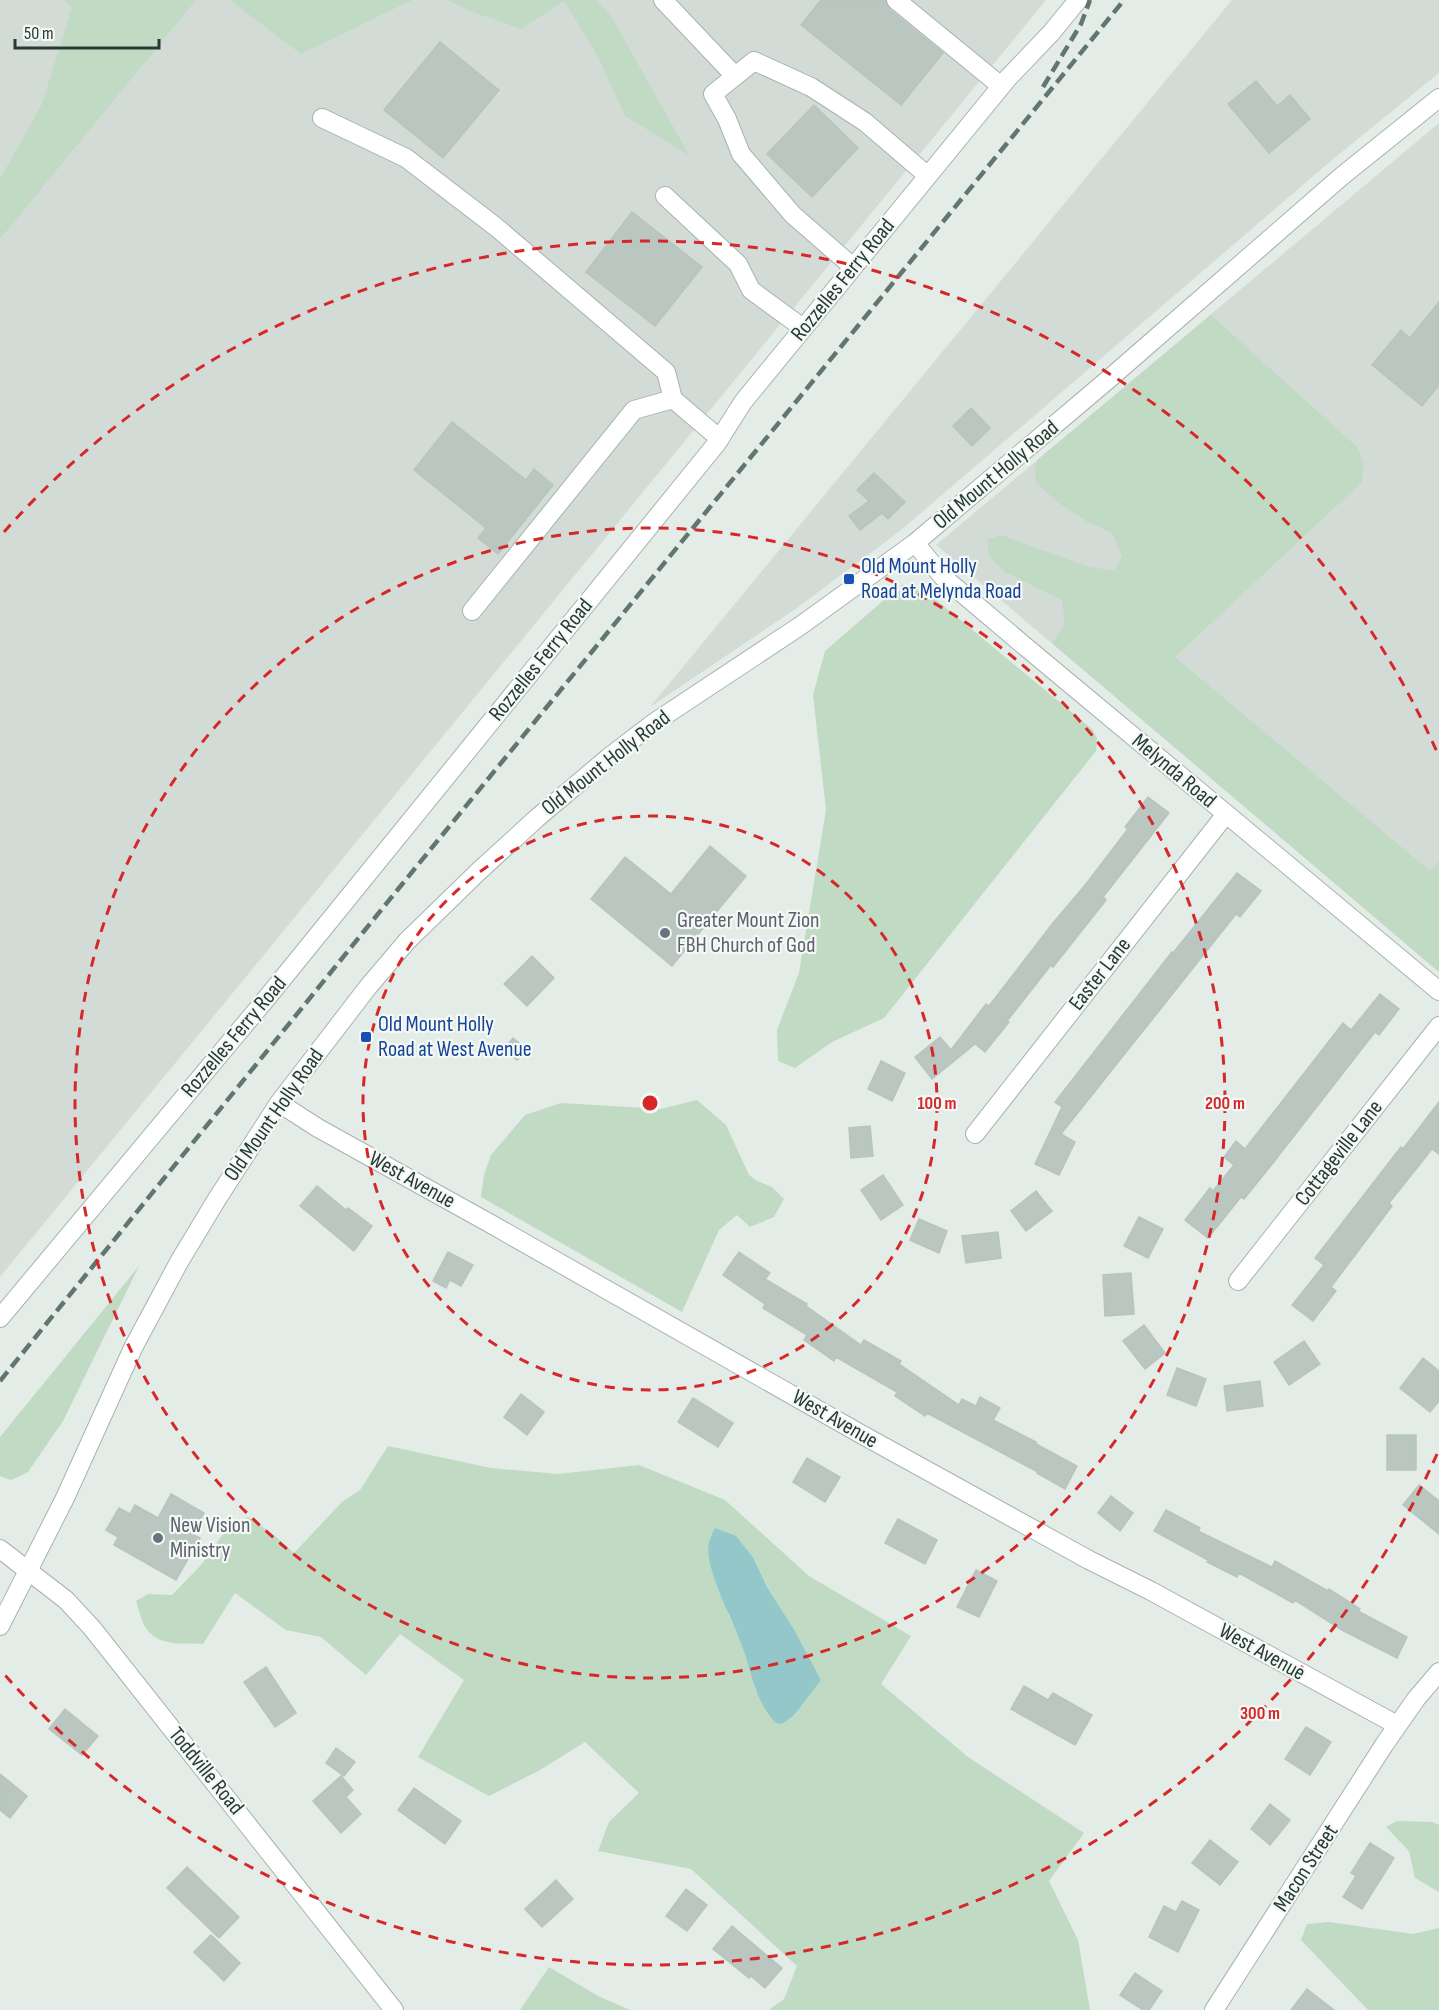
<svg xmlns="http://www.w3.org/2000/svg" width="1439" height="2010" viewBox="0 0 1439 2010" font-family="'Sofia Sans Condensed',sans-serif">
<style>
.built{fill:#d2dbd6}
.green{fill:#c0dac4;fill-rule:evenodd}
.water{fill:#93c7ca}
.building{fill:#bac6c0;stroke:#b7c5be;stroke-width:1.5}
.lines{fill:none;stroke-linecap:round;stroke-linejoin:round}
.minor-casing{stroke:#a7b3ad;stroke-width:20}
.minor{stroke:#fff;stroke-width:18}
.rail{stroke:#60766e;stroke-width:4.5;stroke-dasharray:12 6;stroke-linecap:butt}
.ring{fill:none;stroke:#d62828;stroke-width:3;stroke-dasharray:10 8}
.transit-dot{fill:#1a4fb4;stroke:#f4f9f6;stroke-width:2}
.worship-dot{fill:#6b7280;stroke:#f4f9f6;stroke-width:2}
.labels{text-anchor:middle;dominant-baseline:central;stroke-width:4.5;stroke-linejoin:round;paint-order:stroke}
.street-label{font-size:22px;fill:#253b33;stroke:#f4f9f6}
.transit-label{font-size:22px;fill:#164399;stroke:#f4f9f6;text-anchor:start}
.worship-label{font-size:22px;fill:#5b616d;stroke:#f4f9f6;text-anchor:start}
.centre{fill:#d62828;stroke:#f4f9f6;stroke-width:3}
.ring-label{font-size:18px;text-anchor:middle;font-weight:bold;fill:#d62828;stroke:#f4f9f6;stroke-width:4.5;stroke-linejoin:round;paint-order:stroke}
</style>
<rect width="100%" height="100%" fill="#e4ece7"/>
<path class="built" d="M 0,0 L 1046,0 L 0,1277 Z
M 1232,0 L 1439,0 L 1439,73 L 1332,160 L 900,531 L 797,608 L 650,707 Z
M 1439,123 L 1439,972 L 936,545 Z"/>
<path class="green" d="M 65,0 L 196,0 L 0,239 L 0,179 L 42,104 L 72,8 Z
M 230,0 L 412,0 L 301,54 Z
M 446,0 L 595,0 L 611,16 L 689,155 L 625,116 L 599,58 L 564,1 L 521,29 L 476,13 Z
M 1211,315 L 1357,447 L 1363,461 L 1362,482 L 1175,657 L 1430,871 L 1439,861 L 1439,972 L 1052,643 L 1065,625 L 1062,600 L 1005,572 L 988,555 L 988,539 L 1001,535 L 1086,566 L 1114,571 L 1122,556 L 1112,533 L 1086,521 L 1059,503 L 1036,483 L 1035,468 L 1037,460 Z
M 912,587 L 928,593 L 1092,729 L 1097,738 L 1096,751 L 884,1018 L 832,1042 L 795,1068 L 778,1061 L 777,1030 L 799,973 L 826,810 L 813,695 L 825,651 L 891,594 Z
M 697,1100 L 726,1125 L 749,1175 L 757,1181 L 772,1187 L 784,1199 L 774,1217 L 750,1227 L 737,1215 L 719,1230 L 682,1312 L 481,1197 L 484,1175 L 491,1155 L 525,1115 L 561,1103 L 661,1109 Z
M 139,1266 L 63,1421 L 28,1472 L 11,1480 L 0,1476 L 0,1437 Z
M 388,1446 L 491,1468 L 558,1474 L 639,1465 L 725,1500 L 809,1576 L 911,1636 L 881,1684 L 968,1757 L 1084,1833 L 1049,1881 L 1078,1940 L 1090,2010 L 769,2010 L 784,1999 L 797,1966 L 691,1869 L 598,1851 L 609,1822 L 639,1793 L 585,1742 L 540,1770 L 489,1796 L 418,1757 L 464,1680 L 400,1634 L 366,1675 L 321,1637 L 286,1630 L 235,1593 L 203,1644 C 184,1643 158,1647 146,1628 C 141,1621 139,1609 136,1601 L 148,1594 L 172,1595 L 201,1565 L 226,1530 L 248,1517 L 274,1535 L 294,1553 L 342,1502 L 360,1490 ZM 754,1559 L 767,1587 L 795,1631 L 821,1680 L 756,1692 L 740,1639 L 728,1614 Z
M 1397,1821 L 1433,1822 L 1439,1825 L 1439,1892 L 1415,1878 L 1409,1851 L 1386,1827 Z
M 1329,1922 L 1413,1934 L 1439,1928 L 1439,2010 L 1368,2010 L 1301,1940 L 1307,1924 Z
M 549,1967 L 600,1997 L 630,2010 L 520,2010 Z"/>
<path class="water" d="M 715,1528 L 736,1536 L 754,1559 L 767,1587 L 795,1631 L 821,1680 L 794,1715 L 782,1724 L 776,1723 C 753,1700 751,1667 739,1638 C 729,1613 715,1587 709,1559 C 707,1546 709,1540 715,1528 Z"/>
<path class="building" d="M 821,0 L 885,0 L 889,9 L 943,53 L 901,105 L 801,25 Z
M 440,42 L 499,90 L 443,158 L 384,110 Z
M 1256,81 L 1277,106 L 1290,95 L 1310,119 L 1269,153 L 1228,104 Z
M 814,105 L 858,148 L 812,197 L 767,154 Z
M 632,212 L 702,267 L 655,326 L 586,272 Z
M 1439,302 L 1439,385 L 1422,406 L 1372,365 L 1401,330 L 1410,338 Z
M 971,408 L 990,428 L 972,446 L 953,426 Z
M 452,422 L 526,480 L 534,469 L 553,485 L 498,554 L 478,538 L 486,528 L 414,470 Z
M 874,473 L 905,502 L 888,519 L 882,513 L 860,530 L 849,516 L 869,501 L 857,490 Z
M 1148,797 L 1169,813 L 1103,897 L 1106,900 L 1053,967 L 1051,965 L 1007,1021 L 1009,1022 L 985,1052 L 975,1044 L 932,1079 L 915,1057 L 940,1037 L 951,1050 L 986,1004 L 989,1006 L 1053,923 L 1086,884 L 1128,829 L 1125,827 Z
M 710,846 L 746,876 L 672,966 L 591,899 L 625,857 L 671,894 Z
M 1237,873 L 1261,891 L 1240,917 L 1236,914 L 1061,1134 L 1075,1142 L 1059,1175 L 1035,1164 L 1062,1107 L 1055,1102 L 1172,952 L 1173,953 Z
M 532,956 L 554,978 L 527,1006 L 504,984 Z
M 1380,994 L 1399,1009 L 1379,1035 L 1375,1032 L 1269,1168 L 1244,1199 L 1241,1197 L 1208,1238 L 1185,1220 L 1210,1188 L 1213,1191 L 1234,1165 L 1224,1157 L 1236,1141 L 1245,1149 L 1343,1023 L 1351,1030 Z
M 513,1038 L 527,1049 L 517,1060 L 504,1049 Z
M 881,1061 L 905,1073 L 892,1101 L 868,1089 Z
M 1439,1102 L 1439,1154 L 1432,1149 L 1389,1203 L 1392,1206 L 1331,1287 L 1336,1291 L 1313,1321 L 1292,1305 L 1324,1265 L 1315,1258 L 1401,1147 L 1403,1149 Z
M 870,1126 L 873,1156 L 851,1158 L 849,1128 Z
M 883,1175 L 903,1205 L 881,1220 L 861,1190 Z
M 317,1186 L 346,1210 L 348,1208 L 372,1226 L 354,1251 L 300,1206 Z
M 1036,1191 L 1052,1211 L 1026,1231 L 1011,1211 Z
M 1139,1217 L 1163,1229 L 1148,1258 L 1124,1246 Z
M 919,1219 L 947,1231 L 939,1253 L 910,1240 Z
M 998,1232 L 1001,1258 L 966,1263 L 962,1236 Z
M 448,1252 L 473,1265 L 461,1286 L 450,1280 L 446,1288 L 433,1281 Z
M 739,1252 L 770,1273 L 765,1279 L 807,1304 L 806,1306 L 861,1345 L 864,1340 L 901,1361 L 899,1364 L 959,1405 L 962,1399 L 976,1406 L 980,1397 L 1000,1408 L 993,1420 L 1036,1442 L 1036,1444 L 1077,1466 L 1065,1489 L 1037,1473 L 1038,1472 L 927,1413 L 925,1416 L 895,1396 L 897,1392 L 836,1357 L 834,1361 L 804,1340 L 807,1335 L 763,1308 L 765,1304 L 723,1275 Z
M 1131,1273 L 1134,1314 L 1105,1316 L 1103,1275 Z
M 1144,1325 L 1165,1353 L 1145,1369 L 1123,1341 Z
M 1304,1341 L 1320,1364 L 1289,1385 L 1274,1362 Z
M 1423,1358 L 1439,1371 L 1439,1401 L 1430,1412 L 1400,1388 Z
M 1177,1368 L 1206,1379 L 1196,1406 L 1167,1395 Z
M 1260,1381 L 1263,1406 L 1227,1411 L 1224,1386 Z
M 521,1394 L 544,1412 L 527,1435 L 504,1417 Z
M 693,1398 L 733,1423 L 718,1447 L 678,1422 Z
M 1387,1435 L 1416,1435 L 1416,1470 L 1387,1470 Z
M 807,1458 L 840,1477 L 825,1502 L 793,1482 Z
M 1419,1485 L 1439,1501 L 1439,1534 L 1403,1505 Z
M 171,1494 L 204,1513 L 192,1534 L 200,1538 L 176,1580 L 114,1545 L 118,1537 L 106,1530 L 119,1508 L 130,1514 L 135,1505 L 158,1518 Z
M 1111,1496 L 1133,1513 L 1120,1531 L 1098,1513 Z
M 1166,1510 L 1200,1528 L 1198,1531 L 1272,1567 L 1275,1561 L 1328,1591 L 1329,1589 L 1360,1609 L 1358,1611 L 1407,1637 L 1397,1658 L 1342,1630 L 1295,1600 L 1293,1603 L 1239,1573 L 1237,1577 L 1207,1562 L 1208,1560 L 1154,1531 Z
M 898,1519 L 937,1540 L 925,1564 L 885,1543 Z
M 976,1570 L 997,1581 L 979,1617 L 957,1607 Z
M 266,1667 L 296,1713 L 275,1727 L 244,1682 Z
M 1024,1686 L 1048,1700 L 1053,1693 L 1092,1715 L 1075,1745 L 1011,1709 Z
M 65,1709 L 98,1736 L 82,1755 L 49,1729 Z
M 1306,1727 L 1331,1742 L 1310,1775 L 1285,1759 Z
M 336,1748 L 355,1762 L 344,1776 L 326,1763 Z
M 0,1774 L 27,1796 L 10,1818 L 0,1810 Z
M 341,1776 L 353,1790 L 346,1797 L 361,1814 L 341,1833 L 313,1801 Z
M 414,1788 L 461,1821 L 445,1844 L 398,1810 Z
M 1270,1804 L 1290,1820 L 1270,1845 L 1251,1829 Z
M 1210,1840 L 1238,1862 L 1220,1885 L 1192,1863 Z
M 1370,1843 L 1394,1858 L 1362,1909 L 1343,1897 L 1356,1876 L 1351,1873 Z
M 187,1867 L 239,1917 L 219,1938 L 167,1888 Z
M 556,1880 L 573,1899 L 542,1927 L 525,1909 Z
M 686,1889 L 707,1905 L 687,1931 L 666,1916 Z
M 1182,1901 L 1199,1910 L 1178,1952 L 1149,1937 L 1164,1906 L 1176,1912 Z
M 732,1926 L 782,1968 L 765,1988 L 751,1976 L 749,1978 L 713,1949 Z
M 211,1935 L 240,1963 L 224,1981 L 194,1952 Z
M 1135,1973 L 1162,1991 L 1149,2010 L 1143,2010 L 1120,1995 Z
M 1307,1989 L 1334,2010 L 1291,2010 Z"/>
<g class="lines">
<g class="minor-casing">
<path id="minor" d="M 663,0 L 735,76
M 896,0 L 1001,86
M 322,118 L 406,158 L 496,227 L 666,372 L 673,399 L 720,439
M 665,196 L 738,264 L 751,290 L 803,328
M 853,267 L 793,215 L 741,154 L 727,119 L 713,94 L 754,61 L 811,87 L 865,122 L 928,176
M 915,543 L 943,577 L 1027,648 L 1439,991
M 472,611 L 634,410 L 673,399
M 279,1103 L 318,1128 L 491,1224 L 859,1433 L 1089,1560 L 1151,1591 L 1397,1725
M 975,1134 L 1226,814
M 1238,1281 L 1439,1026
M 0,1318 L 266,999 L 717,443 L 743,402 L 1008,78 L 1051,33 L 1078,0
M 0,1549 L 66,1600 L 92,1628 L 394,2010
M 0,1626 L 65,1498 L 133,1348 L 179,1262 L 217,1199 L 279,1103 L 368,987 L 407,941 L 479,871 L 537,818 L 608,758 L 655,722 L 800,626 L 915,543 L 1110,378 L 1342,176 L 1439,98
M 1214,2010 L 1384,1745 L 1416,1699 L 1439,1672"/>
</g>
<use href="#minor" class="minor"/>
<path class="rail" d="M 1043,87 L 1081,24 L 1090,0
M 0,1381 L 399,888 L 1124,0"/>
</g>
<g class="ring">
<circle cx="650" cy="1103" r="287"/>
<circle cx="650" cy="1103" r="575"/>
<path d="M1437 1454A862 862 0 0 1 4 1674M4 532A862 862 0 0 1 1437 752"/>
</g>
<g class="transit-dot">
<rect x="843" y="573" width="12" height="12" rx="3"/>
<rect x="360" y="1031" width="12" height="12" rx="3"/>
</g>
<g class="worship-dot">
<circle cx="665" cy="933" r="6"/>
<circle cx="158" cy="1538" r="6"/>
</g>
<g class="labels">
<g class="street-label">
<text transform="translate(843 280) rotate(-51)">Rozzelles Ferry Road</text>
<text transform="translate(996 475) rotate(-40)">Old Mount Holly Road</text>
<text transform="translate(541 660) rotate(-51)">Rozzelles Ferry Road</text>
<text transform="translate(606 763) rotate(-38)">Old Mount Holly Road</text>
<text transform="translate(1174 771) rotate(40)">Melynda Road</text>
<text transform="translate(1100 974) rotate(-52)">Easter Lane</text>
<text transform="translate(234 1037) rotate(-50)">Rozzelles Ferry Road</text>
<text transform="translate(274 1115) rotate(-55)">Old Mount Holly Road</text>
<text transform="translate(1339 1153) rotate(-52)">Cottageville Lane</text>
<text transform="translate(412 1180) rotate(29)">West Avenue</text>
<text transform="translate(835 1419) rotate(30)">West Avenue</text>
<text transform="translate(1262 1652) rotate(29)">West Avenue</text>
<text transform="translate(206 1771) rotate(51)">Toddville Road</text>
<text transform="translate(1306 1868) rotate(-57)">Macon Street</text>
</g>
<g class="transit-label">
<text x="861" y="566">Old Mount Holly<tspan x="861" dy="25">Road at Melynda Road</tspan></text>
<text x="378" y="1024">Old Mount Holly<tspan x="378" dy="25">Road at West Avenue</tspan></text>
</g>
<g class="worship-label">
<text x="677" y="920">Greater Mount Zion<tspan x="677" dy="25">FBH Church of God</tspan></text>
<text x="170" y="1525">New Vision<tspan x="170" dy="25">Ministry</tspan></text>
</g>
</g>
<circle cx="650" cy="1103" r="9" class="centre"/>
<g class="ring-label">
<text x="937" y="1109">100 m</text>
<text x="1225" y="1109">200 m</text>
<text x="1260" y="1719">300 m</text>
</g>
<path d="M15 39v9h144v-9" fill="none" stroke="#253b33" stroke-width="3"/>
<text x="24" y="39" font-size="18" fill="#253b33" stroke="#f4f9f6" stroke-width="4.5" paint-order="stroke">50 m</text>
</svg>
